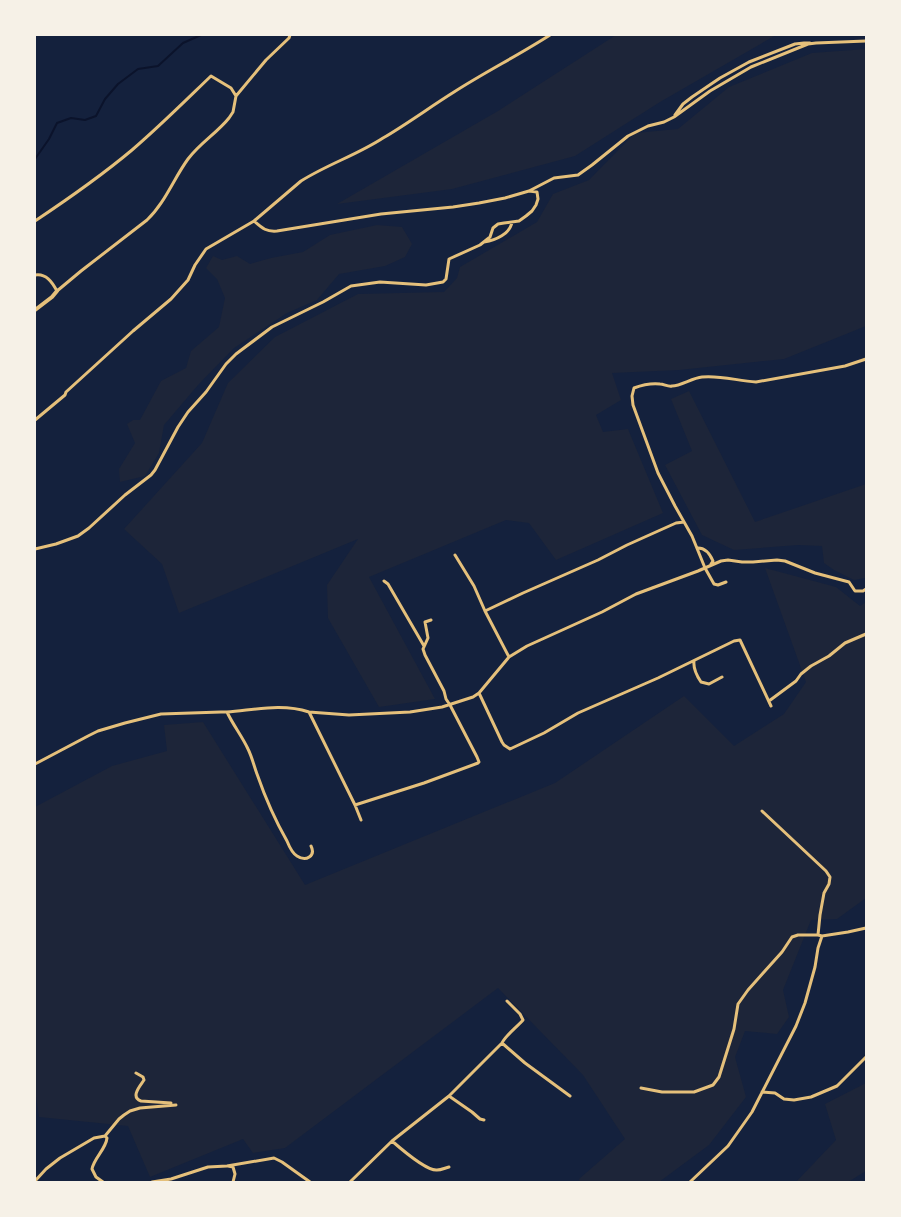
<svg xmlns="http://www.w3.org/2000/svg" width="901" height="1217" viewBox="0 0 901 1217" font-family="'IBM Plex Sans',sans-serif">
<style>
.green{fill:#1d2539}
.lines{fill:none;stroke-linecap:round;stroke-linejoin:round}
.stream{stroke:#0b132b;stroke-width:2}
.minor{stroke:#e5c07b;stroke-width:3}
.tertiary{stroke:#e5c07b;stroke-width:4}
</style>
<rect width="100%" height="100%" fill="#14213d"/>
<path class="green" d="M 616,35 L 776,35 L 660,102 L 575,156 L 452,189 L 337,204 L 498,111 Z
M 866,49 L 866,326 L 784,359 L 679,370 L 612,373 L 621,400 L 596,415 L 603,432 L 628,429 L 663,513 L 556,560 L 529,523 L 506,520 L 369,577 L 435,699 L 379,707 L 328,618 L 327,585 L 358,539 L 179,613 L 162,564 L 124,529 L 202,443 L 228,383 L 275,337 L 358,294 L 444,292 L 457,278 L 460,267 L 537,222 L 553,194 L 589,180 L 635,133 L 678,129 L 729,87 L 812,53 Z
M 377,225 L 402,227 L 412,244 L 405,257 L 385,266 L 339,274 L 317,300 L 287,313 L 234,348 L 198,385 L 164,425 L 159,453 L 145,476 L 120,482 L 119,469 L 135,443 L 127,424 L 133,420 L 140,420 L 161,381 L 186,368 L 191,351 L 219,327 L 225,298 L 217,279 L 206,268 L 213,256 L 222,260 L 237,256 L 250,264 L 271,258 L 303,252 L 330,235 Z
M 689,391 L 755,522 L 866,484 L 865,578 L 854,580 L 834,570 L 824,563 L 822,546 L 798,545 L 734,550 L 702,535 L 665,465 L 692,451 L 671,399 Z
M 765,568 L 836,587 L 860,606 L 866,602 L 866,898 L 837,919 L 811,920 L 783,990 L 789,1017 L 777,1034 L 745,1031 L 735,1057 L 746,1097 L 709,1145 L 659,1182 L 580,1182 L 579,1179 L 625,1139 L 583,1075 L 498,988 L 285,1148 L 253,1153 L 243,1139 L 150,1177 L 128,1126 L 39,1117 L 35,1090 L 35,807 L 112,766 L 167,751 L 164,725 L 203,722 L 305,885 L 555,783 L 684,696 L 734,746 L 784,714 L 806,682 Z
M 866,1083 L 866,1171 L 848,1182 L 796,1182 L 836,1140 L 825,1104 Z"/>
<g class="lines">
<path class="stream" d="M 35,159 L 49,139 L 57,123 L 71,118 L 85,120 L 96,116 L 105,99 L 118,84 L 138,69 L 158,66 L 183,43 L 201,35"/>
<path class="minor" d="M 236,96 L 266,60 L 289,38 L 290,35
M 675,115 L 683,104 L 692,97 L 720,78 L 749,62 L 795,44 L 804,43 L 810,43
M 35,221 C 68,199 101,176 132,150 C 159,127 185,101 211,76 L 231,88 L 236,96 L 233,112 L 229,118 C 217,133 200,143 188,159 C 174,178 165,203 147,220 L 81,271 L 57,291 C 52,282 46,273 35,275
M 254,221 C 262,228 266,232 277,231 L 381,214 L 453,207 L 479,203 L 505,198 L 529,191 L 554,178 L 578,175 L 592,165 L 628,136 L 648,126 L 664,122 L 674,117 L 710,91 L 751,67 L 808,44 L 816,43 L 866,41
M 484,242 C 496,240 510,234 512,222
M 35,420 L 65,395 L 66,392 L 133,331 L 171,299 L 188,280 L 195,265 L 206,249 L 254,221 L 301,181 C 328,164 357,155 383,138 C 407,124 430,107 454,92 C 485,72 519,55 550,35
M 698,548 C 706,548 710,554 713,561 L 711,564
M 35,549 L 56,544 L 78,536 L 89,528 L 125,495 L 151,475 L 155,470 L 178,427 L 188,412 L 206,392 L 226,364 L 236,354 L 272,327 L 323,302 L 351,286 L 380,282 L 426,285 L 443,282 L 446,279 L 449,259 L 480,245 L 490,237 L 493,228 L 498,224 L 504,223 L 519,221 L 526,216 L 532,211 L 536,205 L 538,199 L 537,192 L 529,191
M 455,555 L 474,586 L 485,611 L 509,657
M 384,581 L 388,584 L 424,646
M 726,582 L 718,585 L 714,584 L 705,568 L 692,536 L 675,506 L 658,473 L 633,405 L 632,396 L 634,388 C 642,385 651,383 660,384 C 664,384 668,387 672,386 C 681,386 692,378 702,377 C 720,375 738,381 756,382 L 845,366 L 866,359
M 485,611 L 523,593 L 598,560 L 627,545 L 676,523 L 684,522
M 694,661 C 693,669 697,676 701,682 L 709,684 L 722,677
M 479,693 L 502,742 L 504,745 L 510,749 L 544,733 L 578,713 L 658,678 L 734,641 L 740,640 L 771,706
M 769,701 L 796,681 L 801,674 L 811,666 L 829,656 L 845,643 L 866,634
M 227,712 C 233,725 242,736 248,749 C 252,757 254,766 257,774 C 265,797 275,820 287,841 C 289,846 292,853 297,856 C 306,862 316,856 311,846
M 309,712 L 355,805 L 424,783 L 478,763 L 479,762 L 477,757 L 450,705 L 446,699 L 444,691 L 425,655 L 423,649 L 428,638 L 425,622 L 431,620
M 35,764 L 88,736 L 98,731 L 125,723 L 161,714 L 221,712 L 227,712 C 254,710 282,703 309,712 L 349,715 L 410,712 L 442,707 L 473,697 L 479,693 L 509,657 L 527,646 L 602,612 L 636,594 L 698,571 L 721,561 L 728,560 L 742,562 L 753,562 L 777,560 L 785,561 L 815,573 L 849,582 L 855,591 L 863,591 L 866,589
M 355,805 L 361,820
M 822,936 L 848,932 L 866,928
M 502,1043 L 525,1063 L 570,1096
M 136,1073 L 143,1077 L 144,1080 C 140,1086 130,1097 141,1101 L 171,1103
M 641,1088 L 662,1092 L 694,1092 L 713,1085 L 719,1077 L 734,1029 L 738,1004 L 748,990 L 782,952 L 792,937 L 798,935 L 818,935
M 762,1092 L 775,1093 L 784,1099 L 794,1100 L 811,1097 L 837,1086 L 866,1057
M 449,1096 L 472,1112 L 480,1119 L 484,1120
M 105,1136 L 119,1119 L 124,1115 L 130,1111 L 140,1108 L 176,1105
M 392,1141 C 400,1148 427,1171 437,1170 C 441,1170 445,1168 449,1167
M 228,1166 L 233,1167 L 235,1174 L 233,1182
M 35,1181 L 46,1169 L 60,1158 L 94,1138 L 105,1136 L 107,1138 C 106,1149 94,1158 92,1169 L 96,1177 L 103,1182
M 152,1182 L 171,1179 L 208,1167 L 227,1166 L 274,1158 L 282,1162 L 310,1182
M 350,1182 L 392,1141 L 449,1096 L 502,1043 C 506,1035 517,1027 523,1020 L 520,1014 L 507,1001
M 690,1182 L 728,1146 L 752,1112 L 796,1026 L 805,1003 L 815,967 L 818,948 L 822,936 L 818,935 L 820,915 L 824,893 L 829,884 L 830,877 L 826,871 L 762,811"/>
<path class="tertiary" d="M 35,310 L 52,297 L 57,291"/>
</g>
<rect width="901" height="1217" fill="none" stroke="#f6f1e7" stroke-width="72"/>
</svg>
